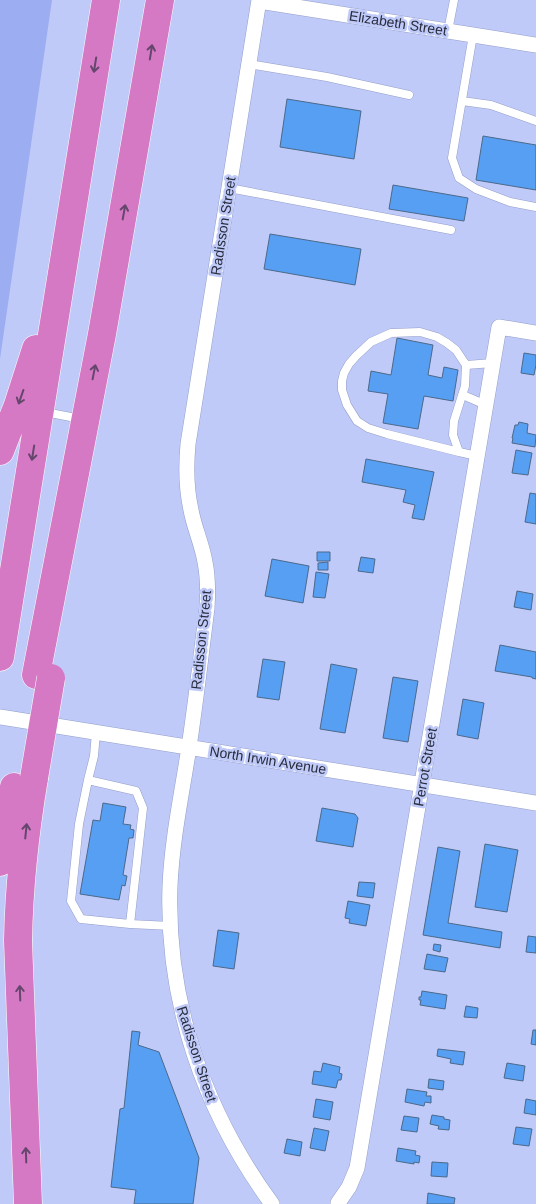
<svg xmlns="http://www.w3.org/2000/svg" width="536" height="1204" viewBox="0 0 536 1204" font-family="Helvetica,sans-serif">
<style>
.green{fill:#9dadf2}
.building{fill:#579ff2;stroke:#4c698b}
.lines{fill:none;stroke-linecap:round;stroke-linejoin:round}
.service-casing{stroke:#939ec9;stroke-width:9}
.minor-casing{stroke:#939ec9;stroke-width:16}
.motorway-casing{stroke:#fff;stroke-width:29}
.service{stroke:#fff;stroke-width:8}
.minor{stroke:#fff;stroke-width:15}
.motorway{stroke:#d579c5;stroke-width:28}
.motorway-bridge-casing{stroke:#fff;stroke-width:29;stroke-linecap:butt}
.motorway-bridge{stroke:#d579c5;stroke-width:28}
.oneway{stroke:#65476d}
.labels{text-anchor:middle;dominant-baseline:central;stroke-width:5;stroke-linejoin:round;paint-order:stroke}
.street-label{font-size:14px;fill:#282c3d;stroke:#bfcaf8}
</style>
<rect width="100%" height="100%" fill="#bfcaf8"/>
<path class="green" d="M 0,0 L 52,0 L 0,359 Z"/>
<path class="building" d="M 287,99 L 361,111 L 354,159 L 280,147 Z
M 483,136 L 536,145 L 536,190 L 476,180 Z
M 393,185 L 468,198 L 464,221 L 389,209 Z
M 270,234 L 361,249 L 355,285 L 264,269 Z
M 397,338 L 433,345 L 428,375 L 442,378 L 444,367 L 458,370 L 453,401 L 424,396 L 418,429 L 383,423 L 388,394 L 368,391 L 371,371 L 391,375 Z
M 524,353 L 536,355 L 536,365 L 534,375 L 521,373 Z
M 519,422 L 528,424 L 527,433 L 536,435 L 535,447 L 512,443 L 513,438 L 512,438 L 515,425 L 518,425 Z
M 516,450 L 532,453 L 528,475 L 512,473 Z
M 366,459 L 434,472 L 424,520 L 412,518 L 415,505 L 403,502 L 406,490 L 362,482 Z
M 530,493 L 536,494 L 536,524 L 525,522 Z
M 317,552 L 330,552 L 330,561 L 317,561 Z
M 361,557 L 375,559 L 373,573 L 358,571 Z
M 272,559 L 309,566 L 303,603 L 265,596 Z
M 328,562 L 328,570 L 318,570 L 318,563 Z
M 316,572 L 329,574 L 325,598 L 313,597 Z
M 517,591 L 533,594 L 531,610 L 514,607 Z
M 500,645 L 536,652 L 536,679 L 532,678 L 532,677 L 495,671 Z
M 263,659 L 285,662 L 279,700 L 257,697 Z
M 331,664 L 357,669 L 345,733 L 320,729 Z
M 393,677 L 418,681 L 408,742 L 383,738 Z
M 463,699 L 484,703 L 478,739 L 457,735 Z
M 103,803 L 126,807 L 123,824 L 131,825 L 130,829 L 134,830 L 133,838 L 129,838 L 123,875 L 127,876 L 125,886 L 122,885 L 119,900 L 80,894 L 93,820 L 100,821 Z
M 322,808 L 355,814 L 358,818 L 353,847 L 316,841 Z
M 485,844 L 518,850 L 507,912 L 475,907 Z
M 438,847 L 460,851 L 448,923 L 502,932 L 500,948 L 423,935 Z
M 359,882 L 375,883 L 373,898 L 357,896 Z
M 348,901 L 370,905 L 366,926 L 349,923 L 350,919 L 345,918 Z
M 218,930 L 239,933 L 234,969 L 213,966 Z
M 528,936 L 536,937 L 536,953 L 526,952 Z
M 434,944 L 441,945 L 440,952 L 433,950 Z
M 427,954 L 448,958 L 445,972 L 424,969 Z
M 422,991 L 447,995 L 445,1009 L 420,1005 L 421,1000 L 419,1000 L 419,997 L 421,997 Z
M 466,1006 L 478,1008 L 477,1018 L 464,1017 Z
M 533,1030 L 536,1030 L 536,1045 L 531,1044 Z
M 132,1031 L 140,1032 L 138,1045 L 159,1052 L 199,1158 L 193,1204 L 134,1204 L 136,1190 L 111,1187 L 120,1109 L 124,1108 Z
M 438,1049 L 465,1052 L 463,1065 L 450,1063 L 451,1059 L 437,1056 Z
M 323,1063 L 340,1067 L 339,1073 L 342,1074 L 341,1080 L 338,1080 L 336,1088 L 312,1084 L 314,1071 L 321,1072 Z
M 507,1063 L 525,1066 L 523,1081 L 504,1078 Z
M 429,1079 L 444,1081 L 443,1090 L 428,1088 Z
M 407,1089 L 427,1092 L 426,1096 L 431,1096 L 431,1103 L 425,1102 L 424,1106 L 405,1102 Z
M 316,1099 L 333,1102 L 330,1120 L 313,1117 Z
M 526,1099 L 536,1101 L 536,1115 L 524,1113 Z
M 432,1115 L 444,1117 L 444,1119 L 450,1120 L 449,1130 L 438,1129 L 439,1126 L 430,1124 Z
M 404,1116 L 419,1118 L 417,1132 L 401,1130 Z
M 516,1127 L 532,1129 L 529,1146 L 513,1144 Z
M 314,1128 L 329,1131 L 325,1151 L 310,1148 Z
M 287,1139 L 302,1142 L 300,1156 L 284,1153 Z
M 398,1148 L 416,1151 L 415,1155 L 420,1156 L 419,1163 L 414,1162 L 414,1164 L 396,1161 Z
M 432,1162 L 448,1163 L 447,1177 L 431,1176 Z
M 428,1193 L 455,1198 L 454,1204 L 427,1204 Z"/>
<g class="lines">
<g class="service-casing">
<path id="service" d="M 448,31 L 454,0
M 473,35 L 465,82 L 452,158 L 459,178 L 476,189 L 510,202 L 536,207
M 249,64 L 327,77 L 409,95
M 462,101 L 491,105 L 536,121
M 229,188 L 451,230
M 466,365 L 493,363
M 463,395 L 486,405
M 45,412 L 81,419
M 459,452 L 453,435 L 454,421 L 465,386 L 466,365 L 456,350 L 447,343 L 437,337 L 420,332 L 391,333 L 371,342 L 356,356 L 349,364 L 344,373 L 342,381 L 342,390 L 347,405 L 357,421 L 368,428 L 387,434 L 459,452 L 477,456
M 96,732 L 94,756 L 88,780 L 136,791 L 143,808 L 130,924
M 88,780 L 79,824 L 71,901 L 81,919 L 130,924 L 171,926"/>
</g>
<g class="minor-casing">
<path id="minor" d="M 259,0 L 188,444 C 186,466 186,488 191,510 C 194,527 202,544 205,562 C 208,577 208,593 207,608 C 201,655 196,701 189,747 C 182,793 172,839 170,886 C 166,1002 204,1111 272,1204
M 259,1 L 536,45
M 0,717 L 536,803
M 338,1203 L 349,1187 L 357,1168 L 499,327 L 536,333"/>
</g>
<g class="motorway-casing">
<path id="motorway" d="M 0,451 L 18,405 L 36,349
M 0,657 L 106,0
M 36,675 L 102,334 L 160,0
M 0,862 L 14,787
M 28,1204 L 18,941 C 19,886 25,832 34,778"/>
</g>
<use href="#service" class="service"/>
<use href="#minor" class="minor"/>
<use href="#motorway" class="motorway"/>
<g class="motorway-bridge-casing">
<path id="motorway-bridge" d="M 34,778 L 51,678"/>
</g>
<use href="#motorway-bridge" class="motorway-bridge"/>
</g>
<defs><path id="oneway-shaft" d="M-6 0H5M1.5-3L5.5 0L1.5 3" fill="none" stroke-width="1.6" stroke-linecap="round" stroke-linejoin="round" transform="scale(1.25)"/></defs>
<g class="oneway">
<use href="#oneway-shaft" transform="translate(151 52) rotate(-81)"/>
<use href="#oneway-shaft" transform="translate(95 65) rotate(99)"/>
<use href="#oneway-shaft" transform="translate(124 212) rotate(-80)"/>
<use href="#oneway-shaft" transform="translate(94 372) rotate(-79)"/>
<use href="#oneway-shaft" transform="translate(21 397) rotate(109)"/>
<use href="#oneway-shaft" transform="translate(33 453) rotate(99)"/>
<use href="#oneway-shaft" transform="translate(26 831) rotate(-84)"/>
<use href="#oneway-shaft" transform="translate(20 993) rotate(-92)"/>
<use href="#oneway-shaft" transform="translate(26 1155) rotate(-92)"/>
</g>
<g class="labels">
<g class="street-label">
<text transform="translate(398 23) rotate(9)">Elizabeth Street</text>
<text transform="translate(223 226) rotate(-81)">Radisson Street</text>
<text transform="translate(201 640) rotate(-84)">Radisson Street</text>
<text transform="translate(268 760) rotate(9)">North Irwin Avenue</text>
<text transform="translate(425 767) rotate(-80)">Perrot Street</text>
<text transform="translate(197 1054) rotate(72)">Radisson Street</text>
</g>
</g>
</svg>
